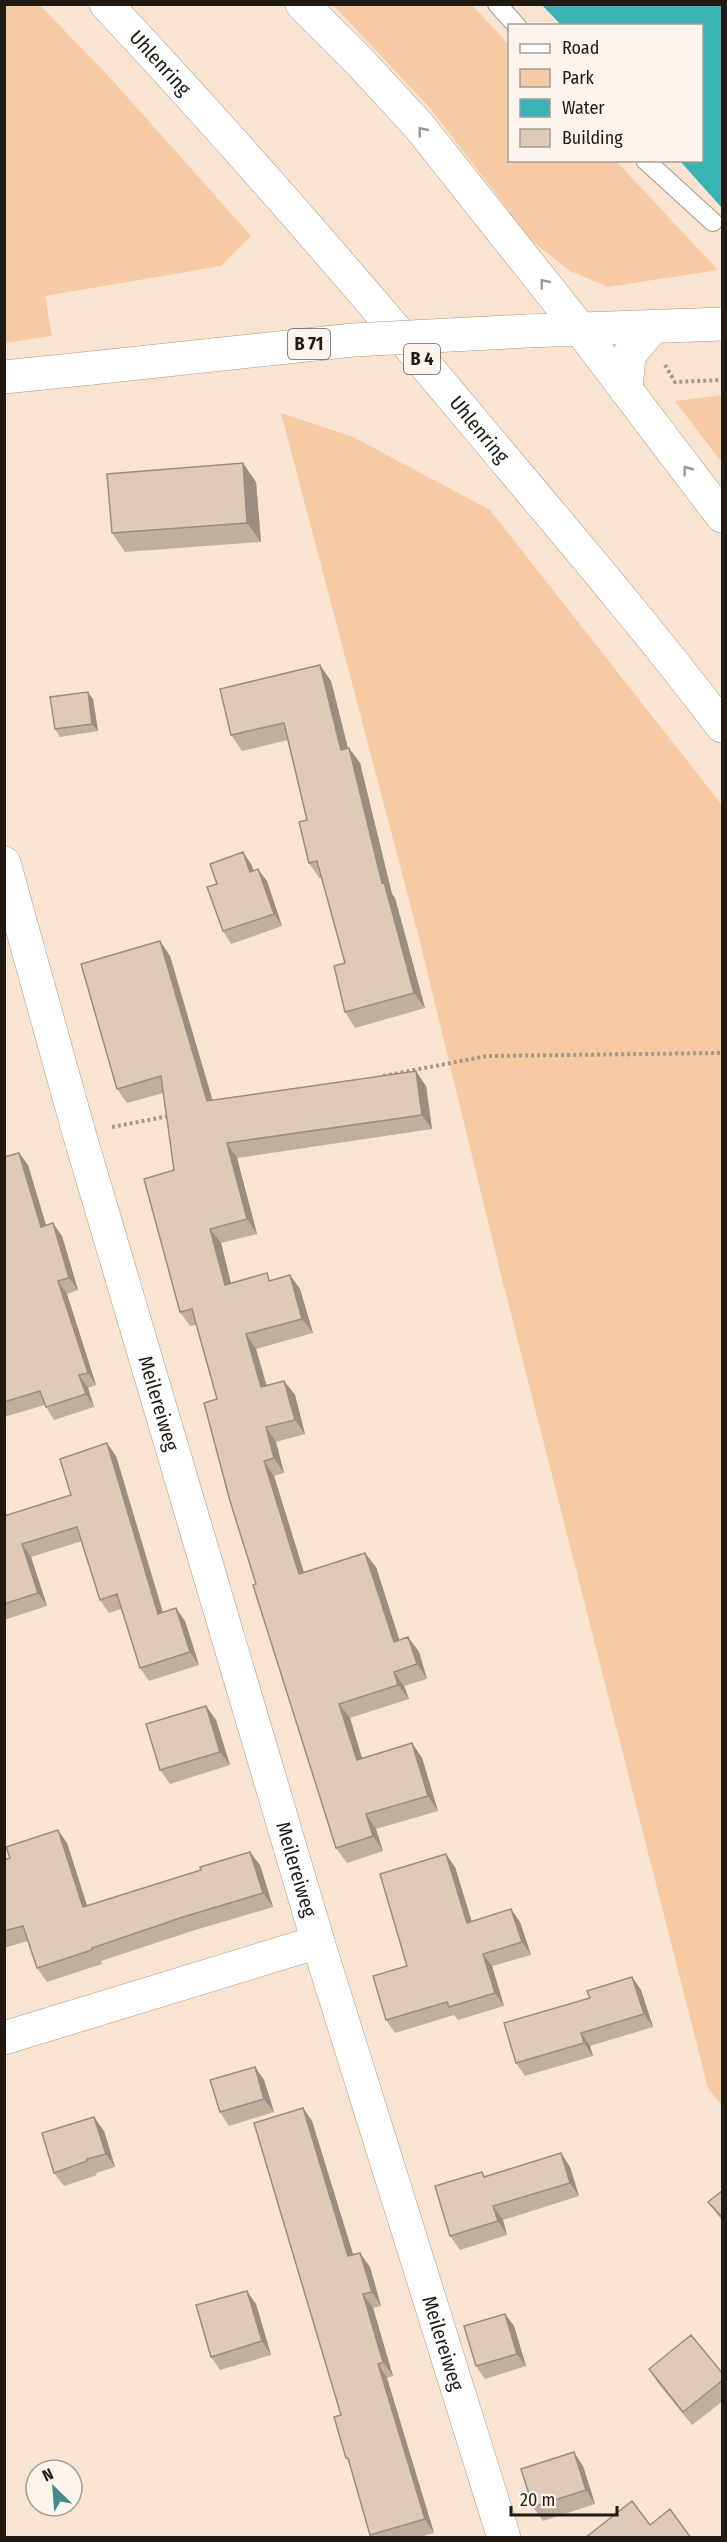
<svg xmlns="http://www.w3.org/2000/svg" width="727" height="2542" viewBox="0 0 727 2542" font-family="'Fira Sans Condensed',sans-serif">
<style>
.green{fill:#f6caa2}
.water{fill:#39b3b5}
.lines{fill:none;stroke-linecap:round;stroke-linejoin:round}
.service-casing{stroke:#aa9685;stroke-width:20}
.minor-casing{stroke:#aa9685;stroke-width:34}
.primary-casing{stroke:#aa9685;stroke-width:34}
.trunk-casing{stroke:#aa9685;stroke-width:34}
.path{stroke:#a7988a;stroke-width:4;stroke-dasharray:3 3;stroke-linecap:butt}
.service{stroke:#fff;stroke-width:18}
.minor{stroke:#fff;stroke-width:33}
.primary{stroke:#fff;stroke-width:33}
.trunk{stroke:#fff;stroke-width:33}
.primary-bridge-casing{stroke:#aa9685;stroke-width:34;stroke-linecap:butt}
.primary-bridge{stroke:#fff;stroke-width:33}
.wall{fill:#c0ae9e}
.shaded-wall{fill:#9c8d81}
.building{fill:#dfcab8;stroke:#9c8d81;stroke-width:1.5}
.oneway{stroke:#9b9895}
.labels{text-anchor:middle;dominant-baseline:central;stroke-width:4.5;stroke-linejoin:round;paint-order:stroke}
.shield{fill:#fdf4ed;stroke:#635b54;stroke-width:1.5}
.shield-label{font-size:18px;font-weight:bold;fill:#211a13}
.street-label{font-size:20px;fill:#211a13;stroke:#fdf4ed}
</style>
<rect width="100%" height="100%" fill="#f9e4d2"/>
<path class="green" d="M 4,5 L 40,5 L 112,80 L 251,236 L 221,266 L 45,296 L 52,336 L 5,343 Z
M 333,5 L 472,5 L 509,45 L 510,160 L 616,161 L 718,270 L 608,287 L 570,271 L 531,240 L 430,108 Z
M 722,395 L 722,463 L 675,401 Z
M 281,413 L 353,437 L 490,510 L 722,805 L 722,2106 L 708,2088 L 501,1275 L 419,938 Z"/>
<path class="water" d="M 542,5 L 722,5 L 722,208 L 680,161 L 702,160 L 702,26 L 561,25 Z"/>
<g class="lines">
<g class="service-casing">
<path id="service" d="M 497,4 L 517,26
M 645,160 L 713,222"/>
</g>
<g class="minor-casing">
<g id="minor">
<path id="s1" d="M 4,863 L 79,1133 L 318,1942 L 504,2538"/>
<path d="M 4,2038 L 318,1942"/>
</g>
</g>
<g class="primary-casing">
<path id="primary" d="M 527,331 L 722,324
M 4,377 L 92,368"/>
</g>
<g class="trunk-casing">
<g id="trunk">
<path id="s2" d="M 106,4 C 239,146 366,293 490,442 C 569,536 648,629 722,726"/>
<path d="M 302,4 L 360,62 L 419,126 L 580,329 L 722,516"/>
<path d="M 626,390 L 629,355 L 653,327"/>
</g>
</g>
<path class="path" d="M 665,365 L 675,382 L 722,380
M 383,1076 L 487,1056 L 722,1053
M 112,1127 L 169,1116"/>
<use href="#service" class="service"/>
<use href="#minor" class="minor"/>
<use href="#primary" class="primary"/>
<use href="#trunk" class="trunk"/>
<g class="primary-bridge-casing">
<path id="primary-bridge" d="M 92,368 L 353,340 L 527,331"/>
</g>
<use href="#primary-bridge" class="primary-bridge"/>
</g>
<path class="wall" d="M 256,482 L 261,542 L 125,552 L 112,533 Z
M 331,681 L 348,748 L 360,763 L 392,894 L 395,898 L 425,1008 L 355,1028 L 345,1012 L 345,963 L 322,878 L 320,879 L 309,863 L 307,820 L 288,740 L 242,751 L 231,735 Z
M 93,699 L 98,731 L 60,737 L 55,729 Z
M 243,852 L 251,864 L 254,871 L 267,881 L 282,926 L 231,944 L 223,931 L 217,884 Z
M 160,941 L 170,956 L 213,1101 L 426,1086 L 432,1129 L 237,1158 L 257,1234 L 221,1243 L 231,1283 L 272,1280 L 290,1275 L 300,1289 L 313,1333 L 256,1349 L 267,1386 L 284,1381 L 295,1395 L 305,1434 L 276,1442 L 284,1473 L 274,1476 L 304,1572 L 376,1567 L 399,1640 L 408,1637 L 419,1652 L 427,1679 L 404,1686 L 409,1699 L 350,1718 L 362,1758 L 412,1743 L 422,1758 L 438,1811 L 376,1829 L 383,1851 L 347,1863 L 336,1848 L 256,1584 L 217,1399 L 196,1325 L 190,1326 L 180,1312 L 174,1170 L 163,1093 L 127,1103 L 117,1089 Z
M 19,1153 L 28,1165 L 46,1225 L 62,1236 L 78,1290 L 67,1294 L 96,1385 L 88,1388 L 94,1407 L 54,1420 L 45,1405 L 4,1417 L 4,1157 Z
M 116,1456 L 163,1612 L 185,1621 L 199,1665 L 149,1681 L 140,1668 L 121,1609 L 109,1613 L 100,1600 L 82,1541 L 31,1557 L 47,1606 L 4,1620 L 4,1516 L 71,1495 Z
M 206,1706 L 216,1720 L 230,1765 L 170,1784 L 160,1770 Z
M 67,1843 L 87,1906 L 260,1865 L 273,1907 L 192,1931 L 101,1961 L 102,1964 L 47,1982 L 37,1968 L 28,1941 L 4,1948 L 4,1860 Z
M 455,1867 L 472,1922 L 520,1922 L 531,1955 L 492,1966 L 504,2006 L 458,2020 L 454,2015 L 395,2033 L 386,2020 L 407,1966 Z
M 632,1977 L 641,1990 L 653,2027 L 590,2046 L 593,2056 L 525,2076 L 516,2063 L 590,1998 Z
M 255,2067 L 264,2080 L 274,2112 L 229,2126 L 220,2112 Z
M 303,2108 L 312,2121 L 353,2255 L 360,2253 L 370,2267 L 381,2306 L 373,2308 L 393,2376 L 387,2378 L 434,2533 L 417,2538 L 372,2538 L 370,2535 L 350,2463 L 346,2458 Z
M 104,2131 L 115,2167 L 96,2173 L 97,2175 L 64,2186 L 54,2173 Z
M 561,2153 L 570,2167 L 579,2196 L 503,2220 L 507,2235 L 460,2250 L 450,2236 L 486,2176 Z
M 723,2190 L 723,2222 L 708,2202 Z
M 256,2304 L 271,2355 L 220,2370 L 211,2357 Z
M 505,2314 L 514,2326 L 526,2366 L 485,2379 L 476,2366 Z
M 649,2369 L 723,2374 L 723,2401 L 692,2425 L 658,2383 Z
M 583,2466 L 595,2504 L 543,2521 L 533,2507 Z"/>
<path class="shaded-wall" d="M 243,463 L 256,482 L 261,542 L 247,523 Z
M 320,665 L 331,681 L 352,765 L 341,750 Z
M 88,692 L 93,699 L 98,731 L 92,724 Z
M 349,748 L 360,763 L 392,894 L 395,898 L 425,1008 L 414,993 L 382,883 Z
M 243,852 L 251,864 L 259,884 L 250,872 Z
M 258,869 L 267,881 L 282,926 L 274,914 Z
M 160,941 L 170,956 L 217,1116 L 207,1101 Z
M 416,1071 L 426,1086 L 432,1129 L 422,1115 Z
M 227,1143 L 237,1158 L 257,1234 L 247,1219 Z
M 19,1153 L 28,1165 L 50,1239 L 41,1227 Z
M 53,1223 L 62,1236 L 78,1290 L 69,1278 Z
M 210,1229 L 221,1243 L 235,1300 L 225,1285 Z
M 290,1275 L 300,1289 L 313,1333 L 302,1319 Z
M 58,1281 L 67,1294 L 96,1385 L 88,1373 Z
M 246,1334 L 256,1349 L 271,1402 L 261,1387 Z
M 79,1375 L 88,1388 L 94,1407 L 86,1394 Z
M 284,1381 L 295,1395 L 305,1434 L 295,1420 Z
M 266,1427 L 276,1442 L 284,1473 L 274,1458 Z
M 107,1443 L 116,1456 L 167,1627 L 158,1614 Z
M 264,1461 L 274,1476 L 309,1589 L 299,1574 Z
M 22,1544 L 31,1557 L 47,1606 L 38,1593 Z
M 365,1553 L 376,1567 L 405,1657 L 394,1642 Z
M 176,1608 L 185,1621 L 199,1665 L 190,1652 Z
M 408,1637 L 419,1652 L 427,1679 L 417,1664 Z
M 394,1672 L 404,1686 L 409,1699 L 398,1685 Z
M 339,1704 L 350,1718 L 367,1775 L 357,1760 Z
M 206,1706 L 216,1720 L 230,1765 L 220,1752 Z
M 412,1743 L 422,1758 L 438,1811 L 428,1796 Z
M 366,1814 L 376,1829 L 383,1851 L 373,1836 Z
M 58,1830 L 67,1843 L 92,1921 L 83,1907 Z
M 250,1852 L 260,1865 L 273,1907 L 263,1893 Z
M 446,1854 L 455,1867 L 476,1936 L 467,1923 Z
M 511,1909 L 520,1922 L 531,1955 L 522,1942 Z
M 483,1954 L 492,1966 L 504,2006 L 495,1993 Z
M 632,1977 L 641,1990 L 653,2027 L 644,2014 Z
M 581,2033 L 590,2046 L 593,2056 L 584,2043 Z
M 255,2067 L 264,2080 L 274,2112 L 264,2099 Z
M 303,2108 L 312,2121 L 358,2270 L 348,2256 Z
M 94,2117 L 104,2131 L 115,2167 L 106,2154 Z
M 561,2153 L 570,2167 L 579,2196 L 570,2183 Z
M 493,2206 L 503,2220 L 507,2235 L 498,2221 Z
M 360,2253 L 370,2267 L 381,2306 L 372,2292 Z
M 247,2291 L 256,2304 L 271,2355 L 262,2341 Z
M 363,2294 L 373,2308 L 393,2376 L 383,2362 Z
M 505,2314 L 514,2326 L 526,2366 L 517,2354 Z
M 378,2364 L 387,2378 L 434,2533 L 425,2519 Z
M 574,2452 L 583,2466 L 595,2504 L 586,2490 Z"/>
<path class="building" d="M 243,463 L 247,523 L 112,533 L 107,474 Z
M 320,665 L 341,750 L 349,748 L 382,883 L 384,882 L 414,993 L 345,1012 L 334,966 L 345,963 L 317,861 L 309,863 L 299,822 L 307,820 L 284,723 L 231,735 L 220,689 Z
M 88,692 L 92,724 L 55,729 L 50,697 Z
M 243,852 L 250,872 L 258,869 L 274,914 L 223,931 L 207,887 L 217,884 L 210,864 Z
M 160,941 L 207,1101 L 416,1071 L 422,1115 L 227,1143 L 247,1219 L 210,1229 L 225,1285 L 267,1273 L 269,1281 L 290,1275 L 302,1319 L 246,1334 L 261,1387 L 284,1381 L 295,1420 L 266,1427 L 274,1458 L 264,1461 L 299,1574 L 365,1553 L 394,1642 L 408,1637 L 417,1664 L 394,1672 L 398,1685 L 339,1704 L 357,1760 L 412,1743 L 428,1796 L 366,1814 L 373,1836 L 336,1848 L 253,1585 L 256,1584 L 230,1501 L 204,1403 L 217,1399 L 192,1309 L 180,1312 L 144,1179 L 174,1170 L 161,1076 L 117,1089 L 81,964 Z
M 19,1153 L 41,1227 L 53,1223 L 69,1278 L 58,1281 L 88,1373 L 79,1375 L 86,1394 L 46,1407 L 40,1391 L 4,1402 L 4,1157 Z
M 107,1443 L 158,1614 L 176,1608 L 190,1652 L 140,1668 L 117,1594 L 100,1600 L 77,1527 L 22,1544 L 38,1593 L 4,1604 L 4,1516 L 71,1495 L 60,1459 Z
M 206,1706 L 220,1752 L 160,1770 L 146,1724 Z
M 58,1830 L 83,1907 L 201,1870 L 200,1867 L 250,1852 L 263,1893 L 183,1917 L 92,1948 L 92,1950 L 37,1968 L 23,1926 L 4,1931 L 4,1860 L 10,1858 L 6,1847 Z
M 446,1854 L 467,1923 L 511,1909 L 522,1942 L 483,1954 L 495,1993 L 449,2007 L 447,2002 L 386,2020 L 373,1976 L 407,1966 L 380,1874 Z
M 632,1977 L 644,2014 L 581,2033 L 584,2043 L 516,2063 L 504,2023 L 590,1998 L 587,1991 Z
M 255,2067 L 264,2099 L 220,2112 L 210,2080 Z
M 303,2108 L 348,2256 L 360,2253 L 372,2292 L 363,2294 L 383,2362 L 378,2364 L 425,2519 L 370,2535 L 348,2458 L 346,2458 L 334,2417 L 341,2415 L 254,2123 Z
M 94,2117 L 106,2154 L 87,2159 L 87,2161 L 54,2173 L 42,2133 Z
M 561,2153 L 570,2183 L 493,2206 L 498,2221 L 450,2236 L 435,2186 L 482,2172 L 484,2177 Z
M 723,2190 L 723,2218 L 708,2202 Z
M 247,2291 L 262,2341 L 211,2357 L 196,2305 Z
M 505,2314 L 517,2354 L 476,2366 L 464,2326 Z
M 691,2335 L 723,2374 L 723,2380 L 683,2412 L 649,2369 Z
M 574,2452 L 586,2490 L 533,2507 L 521,2469 Z
M 632,2501 L 650,2525 L 670,2509 L 691,2538 L 585,2538 Z"/>
<defs><path id="oneway-chevron" d="M-2-3.5L2.5 0L-2 3.5" fill="none" stroke-width="1.6" stroke-linecap="round" stroke-linejoin="round" transform="scale(1.5)"/></defs>
<g class="oneway">
<use href="#oneway-chevron" transform="translate(422 131) rotate(-129)"/>
<use href="#oneway-chevron" transform="translate(544 283) rotate(-129)"/>
<use href="#oneway-chevron" transform="translate(687 470) rotate(-127)"/>
</g>
<g class="labels">
<g class="shield">
<rect x="288" y="329" width="42" height="30" rx="4.5"/>
<rect x="404" y="344" width="36" height="30" rx="4.5"/>
</g>
<g class="shield-label">
<text x="309" y="344">B 71</text>
<text x="422" y="359">B 4</text>
</g>
<g class="street-label">
<text stroke="none"><textPath href="#s2" startOffset="80">Uhlenring</textPath></text>
<text stroke="none"><textPath href="#s2" startOffset="566">Uhlenring</textPath></text>
<text stroke="none"><textPath href="#s1" startOffset="562">Meilereiweg</textPath></text>
<text stroke="none"><textPath href="#s1" startOffset="1048">Meilereiweg</textPath></text>
<text stroke="none"><textPath href="#s1" startOffset="1544">Meilereiweg</textPath></text>
</g>
</g>
<rect width="727" height="2542" fill="none" stroke="#211a13" stroke-width="12"/>
<rect x="508" y="24" width="195" height="138" fill="#fdf4ed" stroke="#a59d96" stroke-width="1.5"/>
<rect x="520" y="44" width="30" height="9" fill="#ffffff" stroke="#a59d96" stroke-width="1.5"/>
<text x="562" y="54" font-size="18" fill="#211a13">Road</text>
<rect x="520" y="69" width="30" height="18" fill="#f6caa2" stroke="#a59d96" stroke-width="1.5"/>
<text x="562" y="84" font-size="18" fill="#211a13">Park</text>
<rect x="520" y="99" width="30" height="18" fill="#39b3b5" stroke="#a59d96" stroke-width="1.5"/>
<text x="562" y="114" font-size="18" fill="#211a13">Water</text>
<rect x="520" y="129" width="30" height="18" fill="#dfcab8" stroke="#a59d96" stroke-width="1.5"/>
<text x="562" y="144" font-size="18" fill="#211a13">Building</text>
<g transform="translate(54 2488) rotate(335)"><circle r="28" fill="#fdf4ed" stroke="#a59d96" stroke-width="1.5"/>
<path d="M0-4.5L10 22L0 15L-10 22Z" fill="#438b8c"/>
<text y="-9" font-size="16" font-weight="bold" text-anchor="middle" fill="#211a13">N</text>
</g>
<path d="M511 2506v9h106v-9" fill="none" stroke="#211a13" stroke-width="3"/>
<text x="520" y="2506" font-size="18" fill="#211a13" stroke="#fdf4ed" stroke-width="4.5" paint-order="stroke">20 m</text>
</svg>
